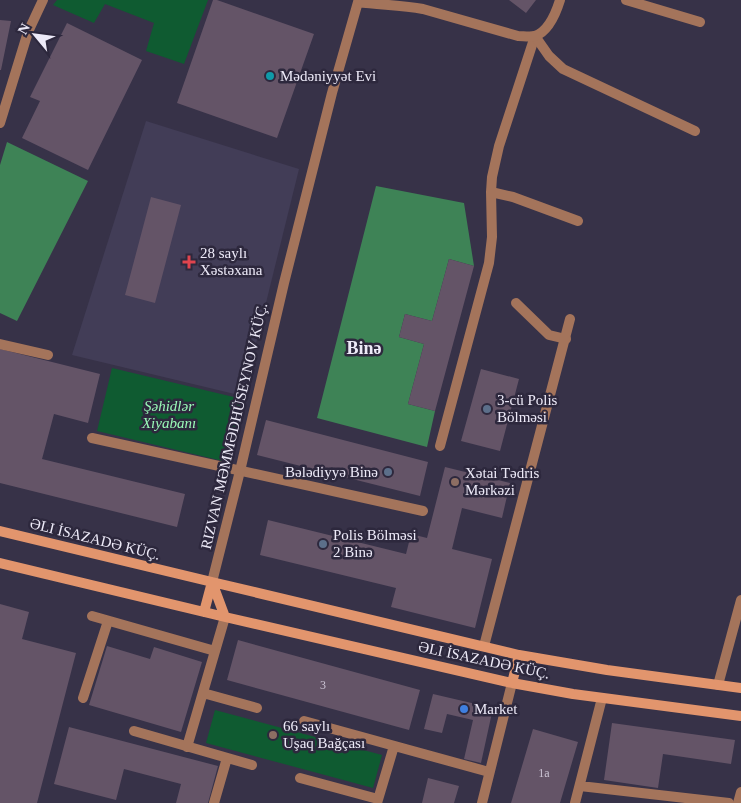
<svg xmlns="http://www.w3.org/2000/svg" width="741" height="803" viewBox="0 0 741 803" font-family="'Times New Roman',serif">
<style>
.built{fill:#423d57}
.green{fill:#0f5b31}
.forest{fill:#3e8356}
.building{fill:#645467}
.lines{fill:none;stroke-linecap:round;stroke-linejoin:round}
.service{stroke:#a4745b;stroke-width:10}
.minor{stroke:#a4745b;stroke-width:10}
.tertiary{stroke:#a4745b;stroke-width:10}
.secondary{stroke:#e2956d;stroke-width:10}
.culture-dot{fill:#0f9aa8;stroke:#2d283d;stroke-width:2}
.health-dot{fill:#e0444e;stroke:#2d283d;stroke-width:2}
.service-dot{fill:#5c6f8a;stroke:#2d283d;stroke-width:2}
.education-dot{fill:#8d6e63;stroke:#2d283d;stroke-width:2}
.shop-dot{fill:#3f7fe0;stroke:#2d283d;stroke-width:2}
.labels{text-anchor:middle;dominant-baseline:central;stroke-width:5;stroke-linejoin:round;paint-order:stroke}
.number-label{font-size:12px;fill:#cbc4d4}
.poi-label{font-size:15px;fill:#edeaf8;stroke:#2d283d;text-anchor:start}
.park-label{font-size:15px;font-style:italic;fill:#99f9b7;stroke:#2d283d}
.street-label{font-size:15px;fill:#edeaf8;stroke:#2d283d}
.quarter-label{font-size:18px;font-weight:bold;fill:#edeaf8;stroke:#2d283d}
</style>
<rect width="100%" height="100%" fill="#373248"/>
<path class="built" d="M 146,121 L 299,169 L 243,396 L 72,355 Z"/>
<path class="green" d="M 57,0 L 208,0 L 184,64 L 146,51 L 154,23 L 105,4 L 94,23 L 53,5 Z
M 112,368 L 242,399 L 227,462 L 97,431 Z
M 215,710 L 382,755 L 373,788 L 206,743 Z"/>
<path class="forest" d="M 7,142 L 88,181 L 17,321 L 0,313 L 0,165 Z
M 376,186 L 464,203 L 474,266 L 449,259 L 432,321 L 405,314 L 399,337 L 424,344 L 408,404 L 435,411 L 427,447 L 317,418 Z"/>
<path class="building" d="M 213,0 L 217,0 L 314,34 L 277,138 L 177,103 Z
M 509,0 L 536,0 L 526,13 Z
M 0,20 L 11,21 L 1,70 L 0,70 Z
M 67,23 L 142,60 L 88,170 L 22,138 L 40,101 L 30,97 Z
M 151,197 L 181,205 L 155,303 L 125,295 Z
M 449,259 L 474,266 L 435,411 L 408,404 L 424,344 L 399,337 L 405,314 L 432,321 Z
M 0,349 L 100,374 L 88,423 L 54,414 L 42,459 L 185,494 L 177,527 L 0,483 Z
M 481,369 L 519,379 L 500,451 L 461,441 Z
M 266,420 L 428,462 L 420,496 L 257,455 Z
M 445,467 L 510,483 L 502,518 L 462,508 L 452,549 L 492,559 L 475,628 L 391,607 L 396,588 L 260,555 L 268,520 L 406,554 L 411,534 L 427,538 Z
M 0,604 L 29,612 L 22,639 L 76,653 L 37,803 L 0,803 Z
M 238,640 L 420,690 L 409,730 L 227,680 Z
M 107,646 L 150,659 L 154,647 L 202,662 L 181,732 L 89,705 Z
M 433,694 L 493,708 L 481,763 L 464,759 L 473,720 L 447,714 L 442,733 L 424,729 Z
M 612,723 L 735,740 L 731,764 L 663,754 L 658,788 L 604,780 Z
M 69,727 L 218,766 L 208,803 L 176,803 L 181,784 L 124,769 L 116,800 L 54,784 Z
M 533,729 L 578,742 L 560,803 L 511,803 Z
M 428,778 L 459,786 L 454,803 L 422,803 Z"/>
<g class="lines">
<path class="service" d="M 491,192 L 513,197 L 578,221
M 516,303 L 549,335 L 566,339
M 0,344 L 48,355
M 92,438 L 423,511
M 440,446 L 489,263 L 492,237 L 491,192 L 492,177 L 499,146 L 535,36
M 92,616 L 215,651
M 203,693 L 257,708
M 83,698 L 108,621
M 304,721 L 489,772
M 134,731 L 252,765
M 187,747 L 225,617
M 300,778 L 378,799
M 580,786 L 729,803
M 214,803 L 227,758
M 377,803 L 394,746
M 575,803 L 602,698"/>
<path class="minor" d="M 626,0 L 700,22
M 535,36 L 549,56 L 563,69 L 695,131
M 484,646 L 570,319
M 738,803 L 741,792"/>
<path class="tertiary" d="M 0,123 L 28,32 L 43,0
M 212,582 L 240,471 L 284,283 L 332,93 L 358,2 C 380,5 401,5 423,9 L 518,36 C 523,36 530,37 535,36 C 549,31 556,13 560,0
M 718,685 L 741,600
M 482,803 L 512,683"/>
<path class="secondary" d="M 0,531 L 212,582 L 519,655 L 607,670 L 741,688
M 0,563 L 225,617 L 512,683 L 573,694 L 741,716
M 212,582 L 225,617
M 204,612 L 212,582
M 512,683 L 519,655"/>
</g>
<circle class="culture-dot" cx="270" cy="76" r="5"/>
<path class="health-dot" d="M186.5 254.5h5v5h5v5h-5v5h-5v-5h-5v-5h5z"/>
<g class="service-dot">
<circle cx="487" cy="409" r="5"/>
<circle cx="388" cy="472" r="5"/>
<circle cx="323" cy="544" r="5"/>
</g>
<g class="education-dot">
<circle cx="455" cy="482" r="5"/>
<circle cx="273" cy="735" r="5"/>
</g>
<circle class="shop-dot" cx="464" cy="709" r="5"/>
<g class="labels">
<g class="number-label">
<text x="323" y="685">3</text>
<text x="544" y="773">1a</text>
</g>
<g class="poi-label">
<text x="280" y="76">Mədəniyyət Evi</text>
<text x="200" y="253">28 saylı<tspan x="200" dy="17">Xəstəxana</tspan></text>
<text x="497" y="400">3-cü Polis<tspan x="497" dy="17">Bölməsi</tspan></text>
<text x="378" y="472" text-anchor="end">Bələdiyyə Binə</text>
<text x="465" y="473">Xətai Tədris<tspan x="465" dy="17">Mərkəzi</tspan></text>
<text x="333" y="535">Polis Bölməsi<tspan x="333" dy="17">2 Binə</tspan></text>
<text x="474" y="709">Market</text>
<text x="283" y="726">66 saylı<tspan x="283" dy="17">Uşaq Bağçası</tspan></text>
</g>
<g class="park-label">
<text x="169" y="406">Şəhidlər<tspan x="169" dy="17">Xiyabanı</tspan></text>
</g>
<g class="street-label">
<text transform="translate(234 426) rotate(-77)">RIZVAN MƏMMƏDHÜSEYNOV KÜÇ.</text>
<text transform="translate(95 539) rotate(14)">ƏLI İSAZADƏ KÜÇ.</text>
<text transform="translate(484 660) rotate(12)">ƏLI İSAZADƏ KÜÇ.</text>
</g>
<g class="quarter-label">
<text x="364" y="348">Binə</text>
</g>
</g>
<g transform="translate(35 35) rotate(299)" stroke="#2d283d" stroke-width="4" paint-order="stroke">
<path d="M0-4L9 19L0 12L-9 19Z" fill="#edeaf8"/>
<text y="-8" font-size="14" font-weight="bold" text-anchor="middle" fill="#edeaf8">N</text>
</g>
</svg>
